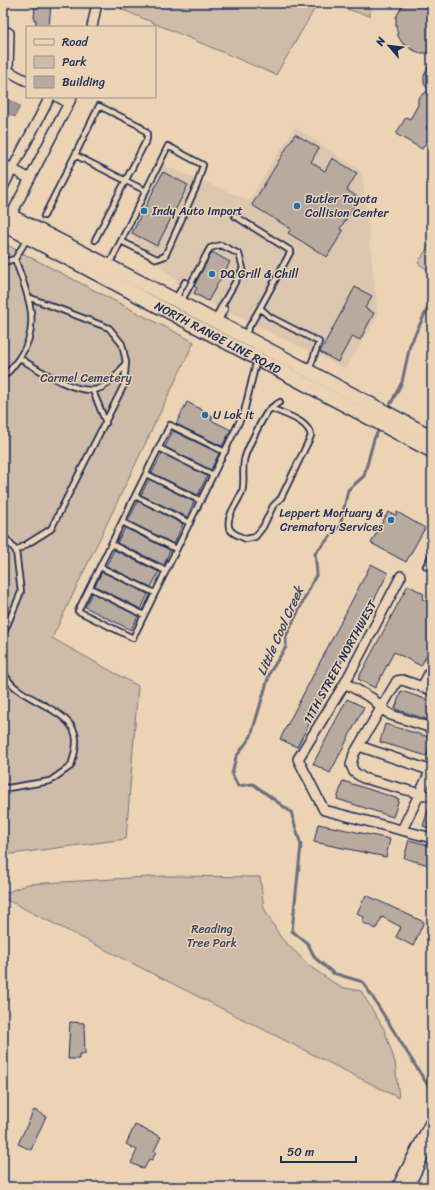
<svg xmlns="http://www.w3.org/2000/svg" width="435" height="1190" viewBox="0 0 435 1190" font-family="Sriracha,sans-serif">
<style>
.built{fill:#dcc7ae}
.green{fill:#cebba8;stroke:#747583}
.water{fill:#a19995;stroke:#6b6f7f}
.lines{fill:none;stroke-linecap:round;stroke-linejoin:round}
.stream{stroke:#6b6f7f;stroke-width:3}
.building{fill:#b8aa9f;stroke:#1b2f5e}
.service-casing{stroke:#1b2f5e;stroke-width:8}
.minor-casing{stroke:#1b2f5e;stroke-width:12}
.tertiary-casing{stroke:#1b2f5e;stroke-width:14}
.secondary-casing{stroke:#1b2f5e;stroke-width:16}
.service{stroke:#ecd3b4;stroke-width:4.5}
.minor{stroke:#ecd3b4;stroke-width:9}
.tertiary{stroke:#ecd3b4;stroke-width:11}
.secondary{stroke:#ecd3b4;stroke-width:13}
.poi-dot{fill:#1f6fb2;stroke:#ecd3b4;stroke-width:1.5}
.labels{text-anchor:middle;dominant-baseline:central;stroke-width:3;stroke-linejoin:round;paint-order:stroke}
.poi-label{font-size:12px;fill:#1b2f5e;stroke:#ecd3b4;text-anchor:start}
.street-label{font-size:12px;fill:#1b2f5e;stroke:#ecd3b4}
.park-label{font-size:12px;fill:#364469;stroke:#ecd3b4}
.water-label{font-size:13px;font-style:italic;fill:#364469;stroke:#ecd3b4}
</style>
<rect width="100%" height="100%" fill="#ecd3b4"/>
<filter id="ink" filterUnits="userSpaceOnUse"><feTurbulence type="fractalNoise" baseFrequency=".025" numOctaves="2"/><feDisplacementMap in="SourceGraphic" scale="8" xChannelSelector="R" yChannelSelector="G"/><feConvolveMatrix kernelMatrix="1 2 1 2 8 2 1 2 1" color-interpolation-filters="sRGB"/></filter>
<g filter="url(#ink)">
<path class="built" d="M 295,127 L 362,172 L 378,316 L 346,369 L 190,294 L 126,233 L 163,165 L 249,200 Z"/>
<path class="green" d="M 122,3 L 318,3 L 276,75 L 121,9 Z
M 326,3 L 370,3 L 370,16 Z
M 432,240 L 432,273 L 418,263 Z
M 3,243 L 194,342 L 52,638 L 138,686 L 126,839 L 3,855 Z
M 165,876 L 260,877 L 264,908 L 281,938 L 312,968 L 340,987 L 361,991 L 384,1029 L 395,1062 L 399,1098 L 3,898 L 3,894 L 28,884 Z"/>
<path class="water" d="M 3,97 L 20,106 L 15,117 L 3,111 Z"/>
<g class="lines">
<path class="stream" d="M 388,409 L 402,382 L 410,345 L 432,299 L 432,295
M 380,427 L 374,439 L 364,476 L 348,490 L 340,526 L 315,553 L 317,573 L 286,636 L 286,647 L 270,672 L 251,736 L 236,757 L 232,774 L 238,786 L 253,784 L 291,812 L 301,845 L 292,931 L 308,944 L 315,958 L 333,973 L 363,982 L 432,1092"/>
</g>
<path class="building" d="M 35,3 L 51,3 L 49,27 L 36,27 L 36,20 L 34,20 Z
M 404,3 L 432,3 L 432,53 L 420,53 L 411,49 L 403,44 L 398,36 L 396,26 L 396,17 Z
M 432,59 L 432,106 L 427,114 L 432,118 L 426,128 L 432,133 L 422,149 L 396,134 L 406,117 L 410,119 L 418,105 L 418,98 L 429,90 L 424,84 L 424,76 Z
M 295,134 L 319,148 L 311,162 L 325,171 L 332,158 L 357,173 L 347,190 L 359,198 L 340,229 L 343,231 L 327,257 L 288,233 L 291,229 L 252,205 Z
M 163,172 L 188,185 L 157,246 L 132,233 Z
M 212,252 L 230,262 L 208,301 L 194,293 L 197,288 L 194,286 Z
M 355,287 L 372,296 L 365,308 L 374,313 L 360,340 L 352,336 L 338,362 L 320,352 Z
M 187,402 L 213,416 L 211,420 L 231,430 L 222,446 L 176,424 Z
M 173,431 L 219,453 L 211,470 L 165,447 Z
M 162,453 L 207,476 L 198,495 L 152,473 Z
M 149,479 L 194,502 L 187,517 L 141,495 Z
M 138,501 L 183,524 L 174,544 L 128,521 Z
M 388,512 L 396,515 L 397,512 L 425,528 L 406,562 L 371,543 Z
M 125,528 L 170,550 L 164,565 L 117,543 Z
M 114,550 L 159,572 L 151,587 L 106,566 Z
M 371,564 L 388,573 L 297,747 L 280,739 Z
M 102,572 L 148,594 L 141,609 L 95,586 Z
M 408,585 L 424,594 L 422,599 L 432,604 L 432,645 L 421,666 L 394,652 L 375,688 L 358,679 Z
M 92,593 L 138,616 L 131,630 L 85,607 Z
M 401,691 L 432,701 L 432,721 L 395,709 Z
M 347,699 L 364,707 L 330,773 L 313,764 Z
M 385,724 L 432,738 L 427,756 L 380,742 Z
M 343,781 L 399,799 L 393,817 L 337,799 Z
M 430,804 L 432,804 L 432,829 L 423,826 Z
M 318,824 L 390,839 L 386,857 L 314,842 Z
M 409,840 L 432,846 L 432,866 L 404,858 Z
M 366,895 L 424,922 L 413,946 L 396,937 L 401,927 L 382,917 L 376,929 L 362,922 L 364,917 L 357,913 Z
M 70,1022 L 84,1023 L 85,1054 L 79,1054 L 79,1059 L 68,1059 Z
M 34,1110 L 46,1116 L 31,1150 L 18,1144 Z
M 135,1125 L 161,1137 L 154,1151 L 156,1152 L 152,1160 L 149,1159 L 144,1169 L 131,1163 L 137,1150 L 126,1144 Z"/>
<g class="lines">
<g class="service-casing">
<path id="service" d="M 75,155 L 99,106 L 138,125 L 147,133 L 147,139 L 95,240
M 44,216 L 75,155 L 146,191
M 235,216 L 291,251 L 260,308 L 270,317 L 319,342 L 309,370
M 3,262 L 15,259 L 27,239
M 109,265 L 168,146 L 203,165 L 197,185 L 165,256 L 157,259 L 121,241
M 176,298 L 185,282
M 181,302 L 210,248 L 221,245 L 239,254 L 243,268 L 214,320
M 218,322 L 225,309
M 244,336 L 260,308
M 19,358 C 38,369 70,391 92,390 C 106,390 120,373 126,362 L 122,344 L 109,328 L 28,297
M 3,376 C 10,372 14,365 19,358 C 43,325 27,293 15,259
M 93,391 L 106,423
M 271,408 C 285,415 308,420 311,436 L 281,498 L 273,506 L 263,527 L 255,537 L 246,539 C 240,536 231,534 229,527 C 226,516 238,502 242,492 C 245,482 242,472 244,461 C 245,452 262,419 268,411 C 272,407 276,404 280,402
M 159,448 L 213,475
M 225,452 L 170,425 L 78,611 L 133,638 L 244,412 L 257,359
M 146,474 L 201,501
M 135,496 L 190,523
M 122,522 L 176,549
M 3,535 L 16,551
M 111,544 L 166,571
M 432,555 L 426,566 L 432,569
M 100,567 L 155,593
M 90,588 L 144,615
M 3,635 L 21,592 L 16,551 L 51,529 L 124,385 L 126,362
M 3,664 C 4,668 4,675 7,678 C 20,701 78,710 76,742 C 76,750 73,759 71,766 L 50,781 L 8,788 L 3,787"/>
</g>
<g class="minor-casing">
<path id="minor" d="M 92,27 L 97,3
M 3,30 L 9,33 L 8,71 L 27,81
M 58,97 L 69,103
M 3,164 L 30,179
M 3,187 L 50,97
M 8,221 L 72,97
M 401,576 L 345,683 L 298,759 L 324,810 L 432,838
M 345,683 L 373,699 L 381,708 L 391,715 L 432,728
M 422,687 L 432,668
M 432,690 L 402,680 L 397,681 L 354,754 L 351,765 L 354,772 L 363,778 L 432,797
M 359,746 L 432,771
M 402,830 L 432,768"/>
</g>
<g class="tertiary-casing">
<path id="tertiary" d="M 398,1187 L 432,1121
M 408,1187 L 428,1144"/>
</g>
<g class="secondary-casing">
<g id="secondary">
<path d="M 3,212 L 175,300 L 432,437"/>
<path id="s1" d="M 3,224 L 432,451"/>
</g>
</g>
<use href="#service" class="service"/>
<use href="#minor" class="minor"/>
<use href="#tertiary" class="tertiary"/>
<use href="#secondary" class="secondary"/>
</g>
</g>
<g class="poi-dot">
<circle cx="297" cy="206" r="4"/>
<circle cx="144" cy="211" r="4"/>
<circle cx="212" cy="274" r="4"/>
<circle cx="205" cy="415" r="4"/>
<circle cx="391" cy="520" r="4"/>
</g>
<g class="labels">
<g class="poi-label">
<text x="305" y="199">Butler Toyota<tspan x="305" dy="14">Collision Center</tspan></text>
<text x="152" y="211">Indy Auto Import</text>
<text x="220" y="274">DQ Grill &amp; Chill</text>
<text x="213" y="415">U Lok It</text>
<text x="383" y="513" text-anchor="end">Leppert Mortuary &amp;<tspan x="383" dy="14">Crematory Services</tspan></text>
</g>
<g class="street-label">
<text stroke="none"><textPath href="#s1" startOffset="243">NORTH RANGE LINE ROAD</textPath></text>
<text transform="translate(340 662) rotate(-61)">11TH STREET NORTHWEST</text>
</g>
<g class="park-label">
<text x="86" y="378">Carmel Cemetery</text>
<text x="212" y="929">Reading<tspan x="212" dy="14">Tree Park</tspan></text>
</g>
<g class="water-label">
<text transform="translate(280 631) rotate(-66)">Little Cool Creek</text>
</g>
</g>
<rect width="435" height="1190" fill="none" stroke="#ecd3b4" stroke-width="16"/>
<rect x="8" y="8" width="419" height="1174" fill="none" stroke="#1b2f5e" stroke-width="1.5" filter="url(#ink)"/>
<rect x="26" y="26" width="130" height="72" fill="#ecd3b4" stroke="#989192"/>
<rect x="34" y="39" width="20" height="6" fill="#ecd3b4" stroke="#989192"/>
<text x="62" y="46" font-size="12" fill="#1b2f5e">Road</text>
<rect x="34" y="56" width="20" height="12" fill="#cebba8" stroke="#989192"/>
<text x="62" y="66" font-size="12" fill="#1b2f5e">Park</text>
<rect x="34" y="76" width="20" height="12" fill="#b8aa9f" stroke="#989192"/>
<text x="62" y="86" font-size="12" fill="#1b2f5e">Building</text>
<g transform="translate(389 46) rotate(298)" stroke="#ecd3b4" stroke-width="3" paint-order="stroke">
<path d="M0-3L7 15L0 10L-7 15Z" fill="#1b2f5e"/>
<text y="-6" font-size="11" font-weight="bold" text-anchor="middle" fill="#1b2f5e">N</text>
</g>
<path d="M281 1156v6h75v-6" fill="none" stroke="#1b2f5e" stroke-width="2"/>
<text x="287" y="1156" font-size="12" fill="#1b2f5e" stroke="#ecd3b4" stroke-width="3" paint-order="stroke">50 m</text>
</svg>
